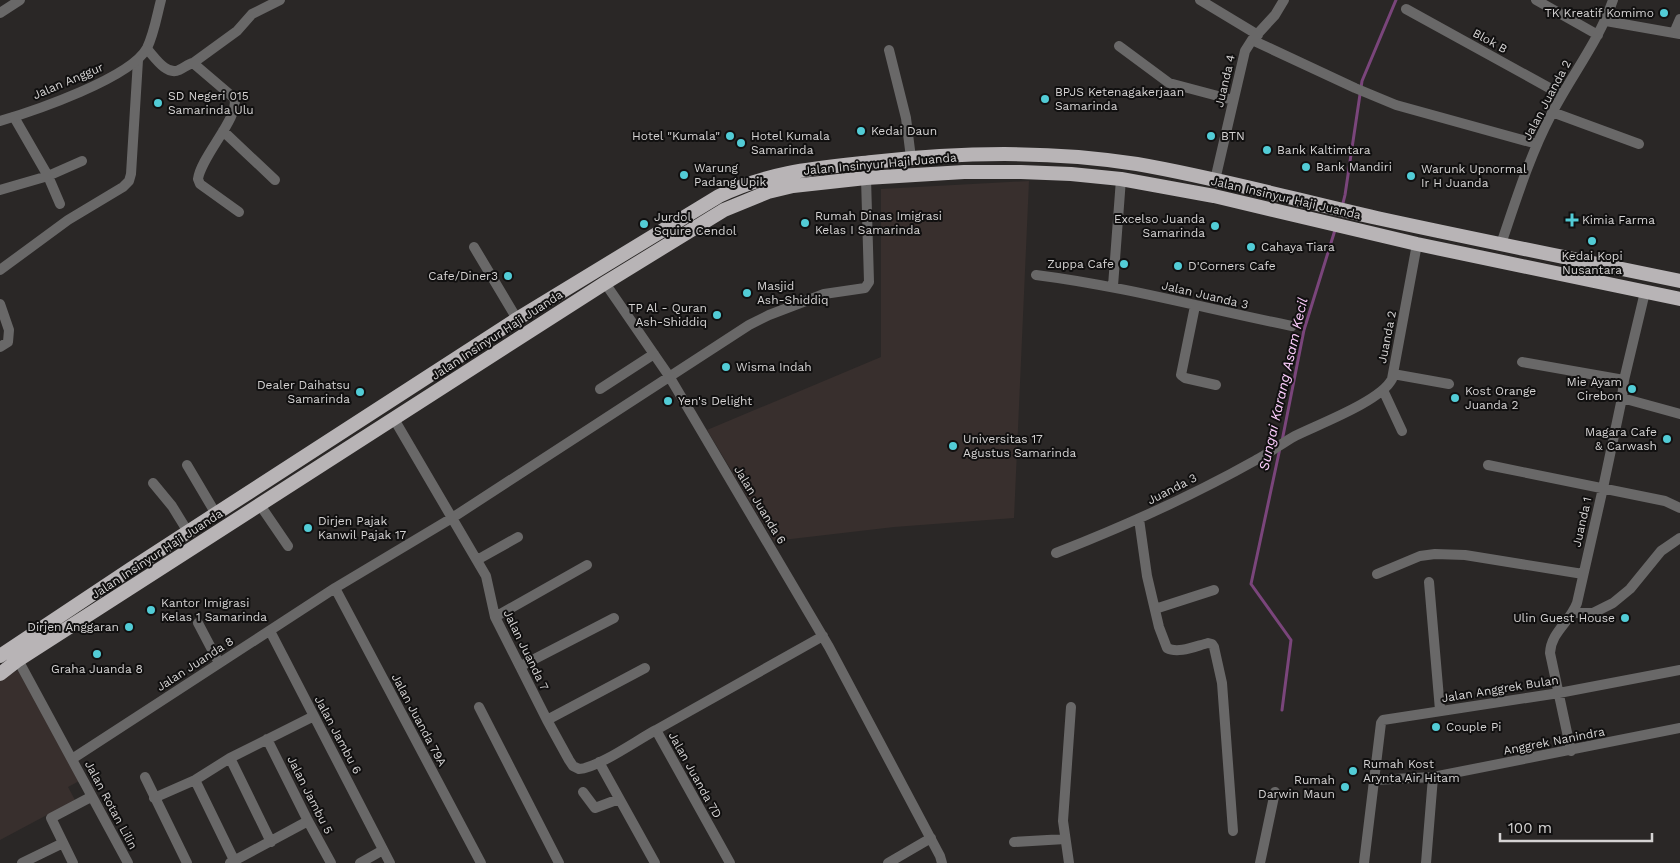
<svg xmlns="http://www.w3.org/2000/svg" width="1680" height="863" viewBox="0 0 1680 863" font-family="'Work Sans',sans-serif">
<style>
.built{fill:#382f2d}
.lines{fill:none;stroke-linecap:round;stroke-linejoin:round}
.stream{stroke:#7a457b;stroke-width:3}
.minor{stroke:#696868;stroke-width:10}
.tertiary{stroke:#696868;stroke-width:10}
.trunk{stroke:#b8b4b6;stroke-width:14}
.poi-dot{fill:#52ccd6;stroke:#111010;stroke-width:2}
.labels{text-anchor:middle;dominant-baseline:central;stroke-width:4;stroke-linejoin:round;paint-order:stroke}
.poi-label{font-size:12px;fill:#d5d3d3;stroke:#111010;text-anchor:start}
.street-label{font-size:12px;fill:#d5d3d3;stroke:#111010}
.water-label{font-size:14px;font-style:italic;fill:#fccdfc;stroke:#111010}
</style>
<rect width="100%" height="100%" fill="#2a2726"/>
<path class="built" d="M 1029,181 L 1014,518 L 894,527 L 774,541 L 707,430 L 881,357 L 881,189 Z
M 20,669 L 81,780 L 68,787 L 75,800 L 0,840 L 0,680 Z"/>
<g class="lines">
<path class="stream" d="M 1342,207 L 1345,195 L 1362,81 L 1396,0
M 1282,441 L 1304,330 L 1335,230
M 1280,448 L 1251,584 L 1291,640 L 1282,710"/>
<path class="minor" d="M 1200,0 L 1258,35
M 1536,0 L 1598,35
M 1406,9 L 1562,95
M 0,13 L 20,0
M 1606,21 L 1680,34
M 1674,33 L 1680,19
M 1252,40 L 1355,88 L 1396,105 L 1537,144
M 1119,46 L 1169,83 L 1233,100
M 147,49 C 154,56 166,76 179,70 C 184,68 188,64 193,63 L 234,98 C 241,116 201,156 198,179 L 200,184 L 239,212
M 889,50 L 906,118 L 911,158
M 193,63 L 237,31 L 252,14 L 280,0
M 1552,112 L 1639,144
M 14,117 L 48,176 L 60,204
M 223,131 L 275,180
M 1215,180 L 1245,51 L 1252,40 L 1275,15 L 1284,0
M 0,190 L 48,176 L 82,161
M 1501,244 C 1516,200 1530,155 1551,115 C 1571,76 1599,41 1613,0
M 474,247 L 517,319
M 0,270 L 68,220 L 123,187 L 129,181 L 131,174 L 138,60
M 1036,275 C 1123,286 1207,309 1292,326
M 605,283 L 669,376 L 829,647 L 940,856 L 942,863
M 1113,286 L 1121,179
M 0,304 L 9,330 L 8,342 L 0,347
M 1195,306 L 1181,375 L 1185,378 L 1216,385
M 1522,362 L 1624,380
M 1393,374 L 1449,384
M 600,389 L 654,354
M 1383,390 L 1402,431
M 1622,398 L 1680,414
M 394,419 L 486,576 L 495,617 L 547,720 L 569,760 L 573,766 L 579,769 C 598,768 637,740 656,730 L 730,863
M 187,465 L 216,514
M 1488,465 L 1665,501 L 1680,508
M 153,483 L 172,506 L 188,532
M 260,505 L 288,546
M 1139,519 L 1147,576 L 1159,627 L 1167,648 C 1178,654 1196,646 1208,643 L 1212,644 L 1214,647 L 1222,683 L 1233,831
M 1056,553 C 1125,526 1192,496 1256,460 C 1270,453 1282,443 1295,436 C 1319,424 1381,401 1392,379 L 1417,244
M 477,560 L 518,537
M 1377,574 L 1420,556 L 1435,554 L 1465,555 L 1583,574
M 1429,582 L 1440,710
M 335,588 L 481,863
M 1155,609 L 1214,590
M 1573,613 L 1593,613 L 1613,603 L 1630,589 L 1661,551 L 1680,538
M 495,617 L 587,565
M 198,623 L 219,663
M 270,631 L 390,863
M 18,660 L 128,863
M 521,666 L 614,618
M 479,707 L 559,863
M 547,720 L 645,668
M 656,730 L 823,636
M 267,739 L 308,821 L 331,863
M 1571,751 L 1550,653 C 1551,632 1570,622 1577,603 L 1603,488 L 1622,398 L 1624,380 L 1645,292
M 230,758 L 271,842
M 72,759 L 335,588 L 452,518 L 749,325 L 769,315 L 824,294 L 865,288 L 869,282 L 866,178
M 599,762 L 655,863
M 145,777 L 187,863
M 195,780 L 234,860
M 1374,780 L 1433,777 L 1680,728
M 583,792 L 595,808 L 619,799
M 154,798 L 195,780 L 230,758 L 314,716
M 1014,842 L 1065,839
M 22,863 L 63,843
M 73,863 L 51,818 L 87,799
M 230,863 L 308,821
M 360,863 L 383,850
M 888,863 L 931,838
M 1069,863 L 1063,821 L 1071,707
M 1260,863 L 1275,792
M 1364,863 L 1381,723 L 1383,720 L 1559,693 L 1680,670
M 1426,863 L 1433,777"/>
<path class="tertiary" d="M 0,121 C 34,111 131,78 147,48 C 154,34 157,15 161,0"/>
<path class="trunk" d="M 0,656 L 132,568 L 517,319 L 719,196 C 771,171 817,168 872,162 C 960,152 1049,150 1137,164 C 1218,178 1297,200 1377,218 C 1478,240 1579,260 1680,281
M 0,674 L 18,660 L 605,283 L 724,210 L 768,192 L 793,186 L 866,178 L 964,172 L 1021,172 L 1071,174 L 1121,179 L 1214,196 L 1417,244 L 1680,299"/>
</g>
<g class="poi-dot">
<circle cx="1664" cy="13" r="5"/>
<circle cx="1045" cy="99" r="5"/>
<circle cx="158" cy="103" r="5"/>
<circle cx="861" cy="131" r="5"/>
<circle cx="730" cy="136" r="5"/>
<circle cx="1211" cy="136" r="5"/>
<circle cx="741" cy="143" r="5"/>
<circle cx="1267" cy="150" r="5"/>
<circle cx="1306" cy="167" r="5"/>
<circle cx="684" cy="175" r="5"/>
<circle cx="1411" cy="176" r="5"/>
<path d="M1569.5 212.5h5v5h5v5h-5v5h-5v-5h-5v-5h5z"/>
<circle cx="805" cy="223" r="5"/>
<circle cx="644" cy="224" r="5"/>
<circle cx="1215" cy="226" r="5"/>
<circle cx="1592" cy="241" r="5"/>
<circle cx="1251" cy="247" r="5"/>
<circle cx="1124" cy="264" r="5"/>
<circle cx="1178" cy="266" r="5"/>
<circle cx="508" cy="276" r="5"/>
<circle cx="747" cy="293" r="5"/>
<circle cx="717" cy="315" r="5"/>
<circle cx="726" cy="367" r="5"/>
<circle cx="1632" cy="389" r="5"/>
<circle cx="360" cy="392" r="5"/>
<circle cx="1455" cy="398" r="5"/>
<circle cx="668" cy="401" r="5"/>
<circle cx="1667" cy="439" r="5"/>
<circle cx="953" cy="446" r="5"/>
<circle cx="308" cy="528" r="5"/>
<circle cx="151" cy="610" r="5"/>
<circle cx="1625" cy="618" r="5"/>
<circle cx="129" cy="627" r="5"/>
<circle cx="97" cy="654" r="5"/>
<circle cx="1436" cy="727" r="5"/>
<circle cx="1353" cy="771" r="5"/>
<circle cx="1345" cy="787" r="5"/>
</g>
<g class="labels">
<g class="poi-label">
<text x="1654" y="13" text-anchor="end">TK Kreatif Komimo</text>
<text x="1055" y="92">BPJS Ketenagakerjaan<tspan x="1055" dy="14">Samarinda</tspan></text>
<text x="168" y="96">SD Negeri 015<tspan x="168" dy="14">Samarinda Ulu</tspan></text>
<text x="871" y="131">Kedai Daun</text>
<text x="720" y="136" text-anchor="end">Hotel "Kumala"</text>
<text x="751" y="136">Hotel Kumala<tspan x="751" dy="14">Samarinda</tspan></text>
<text x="1221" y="136">BTN</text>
<text x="1277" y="150">Bank Kaltimtara</text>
<text x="1316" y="167">Bank Mandiri</text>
<text x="694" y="168">Warung<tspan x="694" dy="14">Padang Upik</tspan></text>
<text x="1421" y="169">Warunk Upnormal<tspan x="1421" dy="14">Ir H Juanda</tspan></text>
<text x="815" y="216">Rumah Dinas Imigrasi<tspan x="815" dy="14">Kelas I Samarinda</tspan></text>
<text x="654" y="217">Jurdol<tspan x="654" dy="14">Squire Cendol</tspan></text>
<text x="1205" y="219" text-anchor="end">Excelso Juanda<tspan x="1205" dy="14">Samarinda</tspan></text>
<text x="1582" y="220">Kimia Farma</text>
<text x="1261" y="247">Cahaya Tiara</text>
<text x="1592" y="256" text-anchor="middle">Kedai Kopi<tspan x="1592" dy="14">Nusantara</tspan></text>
<text x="1114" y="264" text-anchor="end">Zuppa Cafe</text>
<text x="1188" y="266">D'Corners Cafe</text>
<text x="498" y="276" text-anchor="end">Cafe/Diner3</text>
<text x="757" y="286">Masjid<tspan x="757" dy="14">Ash-Shiddiq</tspan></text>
<text x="707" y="308" text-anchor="end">TP Al - Quran<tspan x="707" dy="14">Ash-Shiddiq</tspan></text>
<text x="736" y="367">Wisma Indah</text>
<text x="1622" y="382" text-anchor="end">Mie Ayam<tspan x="1622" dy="14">Cirebon</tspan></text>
<text x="350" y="385" text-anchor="end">Dealer Daihatsu<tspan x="350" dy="14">Samarinda</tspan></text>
<text x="1465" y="391">Kost Orange<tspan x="1465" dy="14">Juanda 2</tspan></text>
<text x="678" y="401">Yen's Delight</text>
<text x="1657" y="432" text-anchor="end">Magara Cafe<tspan x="1657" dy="14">&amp; Carwash</tspan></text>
<text x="963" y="439">Universitas 17<tspan x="963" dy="14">Agustus Samarinda</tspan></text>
<text x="318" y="521">Dirjen Pajak<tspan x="318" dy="14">Kanwil Pajak 17</tspan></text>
<text x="161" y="603">Kantor Imigrasi<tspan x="161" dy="14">Kelas 1 Samarinda</tspan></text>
<text x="1615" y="618" text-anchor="end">Ulin Guest House</text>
<text x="119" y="627" text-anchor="end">Dirjen Anggaran</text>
<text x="97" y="669" text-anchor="middle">Graha Juanda 8</text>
<text x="1446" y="727">Couple Pi</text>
<text x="1363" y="764">Rumah Kost<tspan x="1363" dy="14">Arynta Air Hitam</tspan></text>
<text x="1335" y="780" text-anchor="end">Rumah<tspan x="1335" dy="14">Darwin Maun</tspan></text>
</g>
<g class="street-label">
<text transform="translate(1490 41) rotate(29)">Blok B</text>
<text transform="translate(68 81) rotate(-23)">Jalan Anggur</text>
<text transform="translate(1225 81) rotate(-77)">Juanda 4</text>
<text transform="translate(1547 100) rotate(-62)">Jalan Juanda 2</text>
<text transform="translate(880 164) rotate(-5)">Jalan Insinyur Haji Juanda</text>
<text transform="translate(1286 198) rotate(13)">Jalan Insinyur Haji Juanda</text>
<text transform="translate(1205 295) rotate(13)">Jalan Juanda 3</text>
<text transform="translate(497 335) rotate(-33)">Jalan Insinyur Haji Juanda</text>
<text transform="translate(1387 337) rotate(-79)">Juanda 2</text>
<text transform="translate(1172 489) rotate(-27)">Juanda 3</text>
<text transform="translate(760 505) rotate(59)">Jalan Juanda 6</text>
<text transform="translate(1582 522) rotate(-77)">Juanda 1</text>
<text transform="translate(157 554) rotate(-33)">Jalan Insinyur Haji Juanda</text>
<text transform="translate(526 650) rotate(64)">Jalan Juanda 7</text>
<text transform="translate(195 664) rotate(-33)">Jalan Juanda 8</text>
<text transform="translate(1500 689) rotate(-9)">Jalan Anggrek Bulan</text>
<text transform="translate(419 720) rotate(62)">Jalan Juanda 79A</text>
<text transform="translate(338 735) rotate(62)">Jalan Jambu 6</text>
<text transform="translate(1554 741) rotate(-11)">Anggrek Nanindra</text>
<text transform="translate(695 775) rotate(61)">Jalan Juanda 7D</text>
<text transform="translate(310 795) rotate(63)">Jalan Jambu 5</text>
<text transform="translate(111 805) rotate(62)">Jalan Rotan Lilin</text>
</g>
<g class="water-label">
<text transform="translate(1283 384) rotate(-77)">Sungai Karang Asam Kecil</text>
</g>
</g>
<path d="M1500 833v8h152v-8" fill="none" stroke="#d5d3d3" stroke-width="2.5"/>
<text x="1508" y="833" font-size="15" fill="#d5d3d3" stroke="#111010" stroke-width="4" paint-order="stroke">100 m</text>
</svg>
